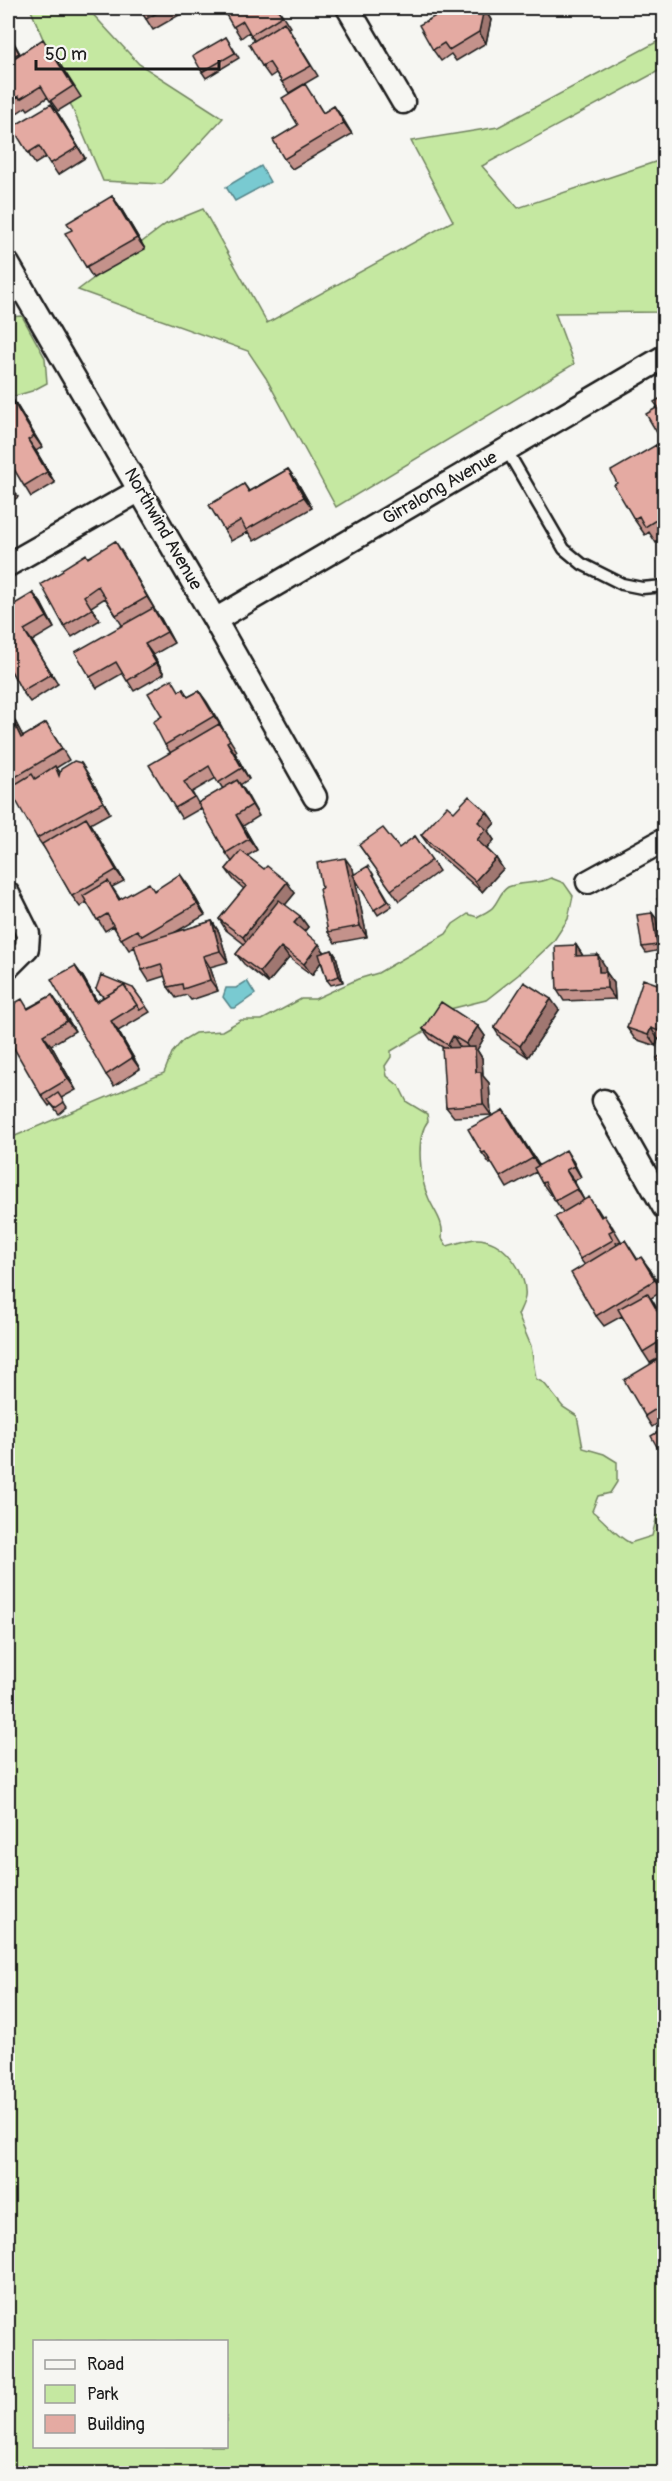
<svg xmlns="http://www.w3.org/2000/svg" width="672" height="2481" viewBox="0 0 672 2481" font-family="Pangolin,sans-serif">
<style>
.green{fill:#c5e8a1;stroke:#70825e;stroke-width:1.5;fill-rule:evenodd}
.water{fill:#79cad1;stroke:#548489;stroke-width:1.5}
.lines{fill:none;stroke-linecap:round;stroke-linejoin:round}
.lane-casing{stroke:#1c1c1c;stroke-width:15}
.street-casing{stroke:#1c1c1c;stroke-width:27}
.lane{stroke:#f6f6f2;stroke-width:10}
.street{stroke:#f6f6f2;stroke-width:22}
.wall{fill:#c4928b;stroke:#1c1c1c;stroke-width:1.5;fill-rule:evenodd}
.shaded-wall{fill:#a07771;stroke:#1c1c1c;stroke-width:1.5}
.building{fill:#e4aaa2;stroke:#1c1c1c;stroke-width:1.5}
.labels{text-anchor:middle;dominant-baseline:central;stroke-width:4.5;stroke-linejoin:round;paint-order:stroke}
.street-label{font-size:18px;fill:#1c1c1c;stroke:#f6f6f2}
</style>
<rect width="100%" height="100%" fill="#f6f6f2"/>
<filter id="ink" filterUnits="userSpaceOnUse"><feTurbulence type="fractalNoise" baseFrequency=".0167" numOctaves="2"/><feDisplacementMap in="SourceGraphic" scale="12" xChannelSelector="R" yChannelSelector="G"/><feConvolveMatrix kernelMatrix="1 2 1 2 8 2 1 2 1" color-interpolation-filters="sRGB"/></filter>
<g filter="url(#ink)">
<path class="green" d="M 30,8 L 87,8 L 139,64 L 223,118 L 162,184 L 103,181 Z
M 664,38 L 664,68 L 482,166 L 518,208 L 658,161 L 664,156 L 664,312 L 555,313 L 574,364 L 336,507 L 266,378 L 248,351 L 78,290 L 166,224 L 203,209 L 267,323 L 453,221 L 411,141 L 498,127 Z
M 22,316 L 45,358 L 47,383 L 32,391 L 8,398 L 8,317 Z
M 551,878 L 564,883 L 573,896 L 568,919 L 553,942 L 518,975 L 486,1000 L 450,1009 L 425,1031 L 391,1051 L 391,1057 L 385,1066 L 387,1076 L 399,1086 L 407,1102 L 427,1114 L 428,1121 C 415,1137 420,1180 429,1199 C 435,1213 444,1221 442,1238 L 447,1246 C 456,1244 466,1240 475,1239 C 502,1237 528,1272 525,1297 C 524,1303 520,1310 518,1315 L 531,1346 L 536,1379 L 544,1383 L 563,1407 L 577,1416 L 583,1448 L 604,1454 L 617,1462 L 617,1482 L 610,1493 L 598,1496 L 592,1511 C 607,1522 613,1534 630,1543 L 652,1536 L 657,1516 L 664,1515 L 664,2473 L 8,2474 L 8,1139 L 164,1073 L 172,1053 L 183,1040 L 195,1033 L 222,1031 L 241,1020 L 262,1020 L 301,999 L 315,999 L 358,979 L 378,973 L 446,934 L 453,924 L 468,914 L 477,917 C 482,914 490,911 493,907 C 499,900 500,892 508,887 C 522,881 537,885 551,878 ZM 34,2342 L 226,2342 L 226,2446 L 34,2446 Z"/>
<path class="water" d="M 261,166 L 270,182 L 235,201 L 226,187 Z
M 247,981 L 255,994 L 235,1008 L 231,1008 L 223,997 L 226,988 L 236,988 Z"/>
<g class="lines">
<g class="lane-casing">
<path id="lane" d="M 506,449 L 564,549 L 582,564 L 622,584 L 642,588 L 664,586"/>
</g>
<g class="street-casing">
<path id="street" d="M 348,8 L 403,102
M 8,264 L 215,620 L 315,797
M 8,565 L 140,490
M 215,620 L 664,357
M 588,882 L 664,840
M 8,894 L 28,934 L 27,948 L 8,967
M 604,1101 L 664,1207"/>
</g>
<use href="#lane" class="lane"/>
<use href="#street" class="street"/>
</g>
<path class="wall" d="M 139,8 L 177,8 L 181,14 L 153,30 Z
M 222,8 L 278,8 L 290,27 L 288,28 L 318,76 L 289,93 L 276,73 L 270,77 L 262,66 L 254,40 L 249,32 L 241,38 Z
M 422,8 L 439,8 L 427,15 Z
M 450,8 L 484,8 L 491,20 L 486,43 L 456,61 L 451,54 L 441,61 L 433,50 Z
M 8,32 L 20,54 L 51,50 L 81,97 L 58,111 L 48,97 L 28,110 L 26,107 L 8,119 Z
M 226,37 L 239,58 L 206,78 L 202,72 Z
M 312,95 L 323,113 L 334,106 L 352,134 L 292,169 L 284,159 L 298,125 Z
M 59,115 L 85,158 L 58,175 L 46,157 L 35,164 L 28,153 Z
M 112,196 L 120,207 L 145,249 L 93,278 L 86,267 L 72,230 Z
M 8,393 L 16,404 L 42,447 L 36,451 L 55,483 L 31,497 L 8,459 Z
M 656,445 L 663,455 L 664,454 L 664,537 L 656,543 L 649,532 L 645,535 L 634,519 L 617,483 Z
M 288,469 L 296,480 L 312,508 L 254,541 L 248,532 L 231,541 L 224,530 L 244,484 L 249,491 Z
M 8,479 L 18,497 L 8,504 Z
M 122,552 L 154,608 L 154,609 L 161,619 L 174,643 L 153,655 L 164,674 L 134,691 L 123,673 L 97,688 L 90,677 L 122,625 L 105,598 L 91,607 L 100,620 L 72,637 L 64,626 L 89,557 Z
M 33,593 L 41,603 L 54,628 L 32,641 L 58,684 L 30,702 L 22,691 L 8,665 Z
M 183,689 L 188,697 L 199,691 L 237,751 L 235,753 L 249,779 L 240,785 L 259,816 L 243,826 L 257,850 L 247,856 L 295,893 L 285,905 L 300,916 L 308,927 L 304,932 L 325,952 L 332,950 L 336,956 L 343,982 L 331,985 L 327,980 L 321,962 L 312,975 L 289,958 L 268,983 L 244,964 L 236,954 L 244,944 L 226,930 L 219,919 L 244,889 L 234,880 L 226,869 L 232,862 L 226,853 L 201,808 L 182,819 L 175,808 L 170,752 L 165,745 L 162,716 L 180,691 ZM 216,778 L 223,789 L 198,803 L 192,792 Z
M 8,712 L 16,723 L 23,737 L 46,723 L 69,760 L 56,768 L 60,773 L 88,774 L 110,813 L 90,824 L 124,881 L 112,887 L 120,899 L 154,890 L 188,885 L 205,915 L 174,933 L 212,921 L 219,932 L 228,962 L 210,967 L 218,991 L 191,1000 L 187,995 L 176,998 L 168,987 L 165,976 L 149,981 L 142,970 L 135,947 L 129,950 L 113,926 L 105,931 L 87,902 L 80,907 L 72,896 L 45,849 L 37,838 L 15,784 L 8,772 Z
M 454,812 L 495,823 L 488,831 L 494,840 L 487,849 L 496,858 L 503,869 L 482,892 L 429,846 L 421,835 Z
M 415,836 L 439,871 L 399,901 L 359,845 L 399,848 Z
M 353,869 L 354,875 L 372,872 L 392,906 L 378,915 L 354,877 L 367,937 L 335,943 L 328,932 L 322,888 Z
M 652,913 L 656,918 L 661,950 L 646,953 L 642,947 Z
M 576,945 L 583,956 L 605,966 L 606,972 L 614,983 L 615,999 L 564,1001 L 557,990 Z
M 75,966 L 83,977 L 97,1001 L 103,997 L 96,989 L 133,988 L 150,1012 L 118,1031 L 140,1069 L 114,1086 L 106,1075 Z
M 663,986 L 664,988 L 664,1041 L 658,1039 L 656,1046 L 635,1039 L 627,1028 Z
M 52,995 L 75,1031 L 51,1045 L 76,1090 L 61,1098 L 67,1107 L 59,1114 L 51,1104 L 49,1106 L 41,1095 L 28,1008 Z
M 559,1010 L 528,1057 L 501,1039 L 494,1028 Z
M 478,1026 L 485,1036 L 477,1050 L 482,1058 L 483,1076 L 489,1083 L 491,1115 L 454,1117 L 446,1107 L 444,1048 L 431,1040 L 423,1029 Z
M 503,1110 L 539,1165 L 573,1161 L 581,1177 L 574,1181 L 584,1200 L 597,1208 L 602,1216 L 612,1226 L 621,1241 L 616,1243 L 617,1245 L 625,1240 L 638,1260 L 649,1268 L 663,1291 L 651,1298 L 664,1320 L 664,1355 L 650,1363 L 643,1352 L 622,1316 L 604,1326 L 596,1316 L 584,1264 L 580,1259 L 563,1212 L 551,1194 L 550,1194 L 542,1183 L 536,1172 L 507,1188 L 492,1163 L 490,1164 L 482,1153 Z
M 664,1356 L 664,1419 L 652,1427 L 645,1416 Z"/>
<path class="shaded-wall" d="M 483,8 L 484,8 L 491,20 L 486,43 L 479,32 Z
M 8,32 L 26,64 L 19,53 L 8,34 Z
M 51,104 L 59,115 L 85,158 L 78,147 Z
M 334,106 L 342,117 L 352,134 L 344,123 Z
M 112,196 L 120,207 L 145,249 L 137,238 Z
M 8,393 L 16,404 L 42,447 L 34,436 Z
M 28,440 L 36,451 L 55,483 L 47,472 Z
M 288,469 L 296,480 L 312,508 L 304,497 Z
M 8,479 L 18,497 L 8,482 Z
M 115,541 L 122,552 L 154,608 L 147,597 Z
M 33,593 L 41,603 L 54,628 L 47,617 Z
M 153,608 L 161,619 L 174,643 L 167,632 Z
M 24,630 L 32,641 L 58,684 L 51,674 Z
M 145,644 L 153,655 L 164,674 L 156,663 Z
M 199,691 L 207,702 L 222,727 L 214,716 Z
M 9,713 L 16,723 L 29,748 L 21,738 Z
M 227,742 L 235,753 L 249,779 L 242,768 Z
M 81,763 L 88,774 L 110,813 L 103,802 Z
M 237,780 L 245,791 L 259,816 L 252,805 Z
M 487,812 L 495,823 L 488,831 L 494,840 L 485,851 L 477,840 L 478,822 Z
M 236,815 L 243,826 L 257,850 L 249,839 Z
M 86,818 L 93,829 L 124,881 L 116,870 Z
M 345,858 L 353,869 L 367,937 L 360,926 Z
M 496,858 L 503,869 L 482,892 L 475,881 Z
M 180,874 L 188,885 L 205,915 L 197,904 Z
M 287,882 L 295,893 L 250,948 L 243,937 Z
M 652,913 L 656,918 L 661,950 L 657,945 Z
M 300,916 L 308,927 L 302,934 L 294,923 Z
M 212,921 L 219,932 L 228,962 L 220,951 Z
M 319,944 L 326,955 L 312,975 L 304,964 Z
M 576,945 L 583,956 L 576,956 Z
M 281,947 L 289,958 L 268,983 L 260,972 Z
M 332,950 L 336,956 L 343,982 L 339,976 Z
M 598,955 L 605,966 L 606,983 L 599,972 Z
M 203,956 L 210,967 L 218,991 L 210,980 Z
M 75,966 L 83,977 L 100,1007 L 96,1002 Z
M 606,972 L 614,983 L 615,999 L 607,988 Z
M 663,986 L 664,988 L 664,1000 L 660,993 Z
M 52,995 L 60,1006 L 75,1031 L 67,1021 Z
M 551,999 L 559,1010 L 528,1057 L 520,1046 Z
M 111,1021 L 118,1031 L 140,1069 L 132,1058 Z
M 478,1026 L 485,1036 L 477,1050 L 482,1058 L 483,1076 L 489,1083 L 491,1115 L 483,1104 L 473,1055 L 466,1044 Z
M 651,1028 L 658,1039 L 656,1046 L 648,1035 Z
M 43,1035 L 51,1045 L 76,1090 L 68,1079 Z
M 453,1036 L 460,1047 L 455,1056 L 448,1045 Z
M 503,1110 L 511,1120 L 541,1169 L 533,1158 Z
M 566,1150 L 573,1161 L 581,1177 L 574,1166 Z
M 566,1170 L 574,1181 L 584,1200 L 577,1189 Z
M 641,1257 L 649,1268 L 663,1291 L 655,1280 Z
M 647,1293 L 664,1320 L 664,1323 Z"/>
<path class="building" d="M 139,8 L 166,8 L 146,19 Z
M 222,8 L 277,8 L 282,16 L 251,35 L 243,21 L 233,27 Z
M 450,8 L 483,8 L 484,9 L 479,32 L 449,50 L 444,43 L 433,50 L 419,25 Z
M 284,22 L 311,66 L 282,82 L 269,62 L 262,66 L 249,44 Z
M 8,34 L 19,53 L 8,59 Z
M 226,37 L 235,53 L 202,72 L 193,56 Z
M 43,39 L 73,86 L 50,101 L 41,86 L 20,99 L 19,96 L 8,103 L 8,62 Z
M 305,84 L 323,113 L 334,106 L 344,123 L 284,159 L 273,140 L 298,125 L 282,98 Z
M 51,104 L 78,147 L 50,164 L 39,146 L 28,153 L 12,127 Z
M 112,196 L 137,238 L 86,267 L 65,233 L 72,230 L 67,223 Z
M 8,393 L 34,436 L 28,440 L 47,472 L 24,486 L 8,459 L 8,440 L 10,439 L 8,435 Z
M 664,396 L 664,442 L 663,443 L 646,414 L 658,407 L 654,402 Z
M 656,445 L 662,455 L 664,454 L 664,515 L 645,527 L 639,516 L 634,519 L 614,485 L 617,483 L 611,471 Z
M 288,469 L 304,497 L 246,530 L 241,520 L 224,530 L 209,505 L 244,484 L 249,492 Z
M 115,541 L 147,597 L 116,615 L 98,586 L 84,596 L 92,609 L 64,626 L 41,584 L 63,571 L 62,569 L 86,554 L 88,558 Z
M 33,593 L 47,617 L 24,630 L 51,674 L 22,691 L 8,665 L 8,608 Z
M 153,608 L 167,632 L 145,644 L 156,663 L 127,681 L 116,662 L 90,677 L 75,652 Z
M 172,679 L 179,691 L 183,689 L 188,697 L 199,691 L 214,716 L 165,745 L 153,722 L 162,716 L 148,693 Z
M 8,713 L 9,713 L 21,738 L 46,723 L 62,749 L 12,779 L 8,772 Z
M 219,724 L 230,740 L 227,742 L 242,768 L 218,783 L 209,766 L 184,782 L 194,797 L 175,808 L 149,765 Z
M 74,761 L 81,763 L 103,802 L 37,838 L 9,788 L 32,774 L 35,779 L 55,766 L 59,776 L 61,769 Z
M 237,780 L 252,805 L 236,815 L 249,839 L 226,853 L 198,803 Z
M 469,796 L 487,812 L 478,822 L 486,829 L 477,840 L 496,858 L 475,881 L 421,835 L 447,806 L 454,812 Z
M 86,818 L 116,870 L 72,896 L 42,844 Z
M 383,828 L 399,848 L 415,836 L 432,860 L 391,890 L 359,845 Z
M 241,851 L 264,869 L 267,866 L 287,882 L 243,937 L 219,919 L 246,886 L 226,869 Z
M 345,858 L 360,926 L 328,932 L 319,889 L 322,888 L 317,863 Z
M 368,866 L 388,901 L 374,910 L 353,875 Z
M 180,874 L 197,904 L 142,936 L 137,930 L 121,939 L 107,914 L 97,920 L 83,896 L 108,881 L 119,900 L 149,883 L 154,891 Z
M 664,894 L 664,911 L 657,899 Z
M 279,900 L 300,916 L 294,923 L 319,944 L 304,964 L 281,947 L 260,972 L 236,954 Z
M 652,913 L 657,945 L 642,947 L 637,915 Z
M 212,921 L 220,951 L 203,956 L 210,980 L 183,989 L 182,984 L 168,987 L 161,964 L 142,970 L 134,945 Z
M 576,945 L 576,956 L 598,955 L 599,972 L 606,972 L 607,988 L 557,990 L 555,946 Z
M 332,950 L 339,976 L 327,980 L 319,954 Z
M 75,966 L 96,1002 L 124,985 L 137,1005 L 111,1021 L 132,1058 L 106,1075 L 51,979 Z
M 101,975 L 133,988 L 146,1006 L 140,1010 L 124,985 L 104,997 L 96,989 Z
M 643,979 L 663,986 L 660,993 L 664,995 L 664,1033 L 651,1028 L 648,1035 L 627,1028 Z
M 524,982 L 551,999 L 520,1046 L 494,1028 Z
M 52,995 L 67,1021 L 43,1035 L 68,1079 L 41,1095 L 8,1038 L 8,1007 L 22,999 L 28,1009 Z
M 441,1002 L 478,1026 L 466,1044 L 453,1036 L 448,1045 L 423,1029 Z
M 475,1047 L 476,1072 L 481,1072 L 483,1104 L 446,1107 L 442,1048 Z
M 664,1053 L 664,1069 L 657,1058 Z
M 664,1070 L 664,1079 L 661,1073 Z
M 58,1093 L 64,1102 L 55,1108 L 48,1100 Z
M 503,1110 L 533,1158 L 500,1177 L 485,1152 L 482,1153 L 468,1129 Z
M 566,1150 L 574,1166 L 566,1170 L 577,1189 L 555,1201 L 545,1182 L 542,1183 L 534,1168 Z
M 589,1197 L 601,1217 L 604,1215 L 613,1230 L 609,1232 L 613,1240 L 580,1259 L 555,1217 Z
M 625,1240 L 637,1260 L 641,1257 L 655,1280 L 596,1316 L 571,1273 Z
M 647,1293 L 664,1323 L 664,1339 L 643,1352 L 618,1309 Z
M 664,1356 L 664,1404 L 645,1416 L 624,1380 Z
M 664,1428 L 664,1459 L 651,1436 Z"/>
</g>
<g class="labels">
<g class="street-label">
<text transform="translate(440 488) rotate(-30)">Girralong Avenue</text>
<text transform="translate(163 529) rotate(60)">Northwind Avenue</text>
</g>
</g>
<rect width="672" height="2481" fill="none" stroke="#f6f6f2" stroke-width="30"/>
<rect x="15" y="15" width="642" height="2451" fill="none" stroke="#1c1c1c" stroke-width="2" filter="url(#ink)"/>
<rect x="33" y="2340" width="195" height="108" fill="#f6f6f2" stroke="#9f9f9c" stroke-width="1.5"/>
<rect x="45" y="2360" width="30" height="9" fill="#f6f6f2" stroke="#9f9f9c" stroke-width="1.5"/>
<text x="87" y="2370" font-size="18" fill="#1c1c1c">Road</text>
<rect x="45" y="2385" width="30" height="18" fill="#c5e8a1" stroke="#9f9f9c" stroke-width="1.5"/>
<text x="87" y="2400" font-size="18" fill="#1c1c1c">Park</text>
<rect x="45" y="2415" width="30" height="18" fill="#e4aaa2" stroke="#9f9f9c" stroke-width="1.5"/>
<text x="87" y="2430" font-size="18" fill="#1c1c1c">Building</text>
<path d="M36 60v9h183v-9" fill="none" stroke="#1c1c1c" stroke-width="3"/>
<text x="45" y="60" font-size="18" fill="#1c1c1c" stroke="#f6f6f2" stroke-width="4.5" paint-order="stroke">50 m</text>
</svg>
